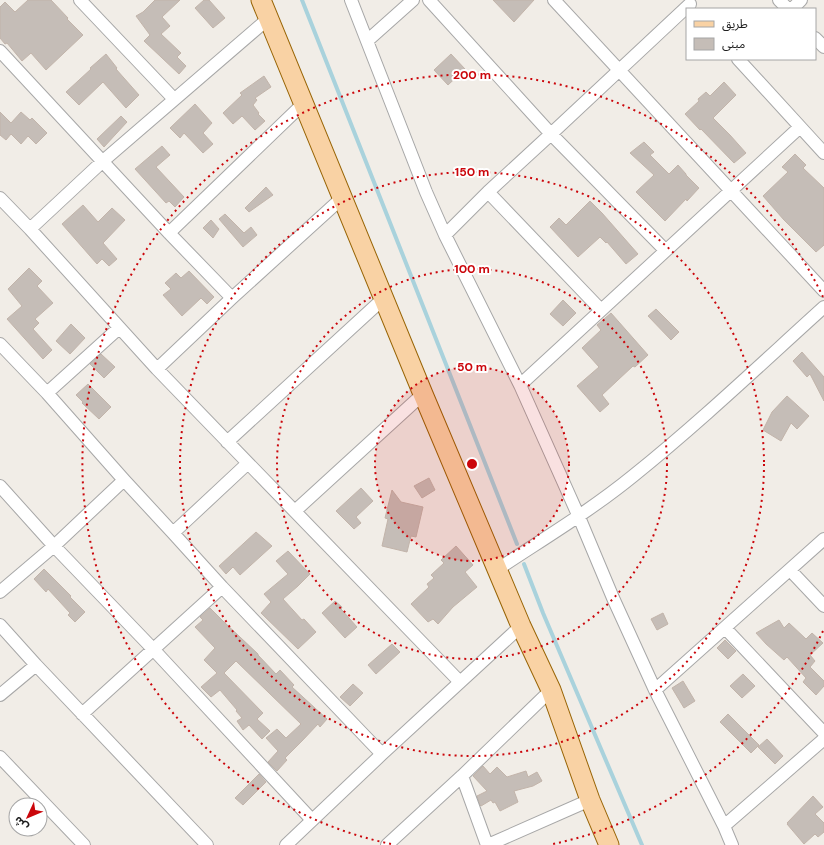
<svg xmlns="http://www.w3.org/2000/svg" width="824" height="845" viewBox="0 0 824 845" font-family="'DM Sans','Noto Sans Arabic',sans-serif">
<style>
.lines{fill:none;stroke-linecap:round;stroke-linejoin:round}
.stream{stroke:#a9d2dc;stroke-width:4}
.building{fill:#c5bdb7;stroke:#c2b4aa}
.minor-casing{stroke:#a7a7a7;stroke-width:14}
.primary-casing{stroke:#986405;stroke-width:21}
.minor{stroke:#fff;stroke-width:12}
.primary{stroke:#f9d2a4;stroke-width:19}
.ring{fill:none;stroke:#cb060b;stroke-width:2;stroke-dasharray:2 4}
.centre{fill:#cb060b;stroke:#fff;stroke-width:2}
.ring-label{font-size:12px;text-anchor:middle;font-weight:bold;fill:#cb060b;stroke:#fff;stroke-width:4;stroke-linejoin:round;paint-order:stroke}
</style>
<rect width="100%" height="100%" fill="#f1ede7"/>
<g class="lines">
<path class="stream" d="M 302,0 L 517,544
M 524,564 L 543,613 L 642,845"/>
</g>
<path class="building" d="M 28,0 L 51,0 L 68,18 L 67,19 L 83,35 L 46,70 L 31,53 L 22,61 L 7,43 L 5,44 L 0,38 L 0,7 L 5,2 L 15,12 Z
M 155,0 L 180,0 L 162,17 L 170,26 L 161,34 L 181,53 L 177,57 L 186,66 L 179,74 L 144,41 L 150,35 L 136,16 L 143,12 Z
M 204,0 L 209,0 L 225,18 L 213,28 L 195,8 Z
M 493,0 L 534,0 L 514,22 Z
M 106,54 L 117,68 L 116,69 L 139,95 L 126,108 L 103,82 L 79,105 L 66,92 L 91,69 L 90,68 Z
M 451,54 L 465,69 L 448,85 L 434,70 Z
M 264,76 L 271,87 L 255,98 L 257,100 L 253,105 L 259,113 L 258,114 L 265,121 L 255,130 L 242,116 L 233,124 L 223,113 L 242,95 L 240,93 Z
M 724,82 L 736,95 L 713,118 L 730,135 L 746,153 L 734,163 L 701,129 L 700,130 L 685,114 L 699,101 L 698,99 L 706,92 L 710,96 Z
M 195,104 L 212,123 L 203,133 L 213,144 L 203,153 L 184,133 L 180,138 L 170,128 Z
M 0,112 L 11,123 L 21,112 L 30,120 L 32,118 L 47,133 L 36,144 L 28,136 L 21,144 L 11,134 L 6,140 L 0,135 Z
M 121,116 L 127,122 L 104,147 L 97,139 Z
M 644,142 L 654,152 L 650,155 L 669,174 L 678,165 L 686,174 L 686,175 L 699,188 L 687,201 L 686,199 L 665,221 L 636,192 L 654,175 L 630,153 Z
M 162,146 L 170,155 L 156,167 L 184,197 L 175,207 L 169,201 L 166,203 L 135,169 Z
M 795,154 L 806,165 L 803,168 L 824,188 L 824,245 L 816,252 L 784,220 L 763,196 L 788,172 L 782,167 Z
M 266,187 L 273,195 L 249,212 L 245,208 Z
M 590,201 L 602,213 L 638,254 L 626,264 L 607,242 L 606,243 L 600,237 L 578,257 L 550,227 L 559,218 L 566,225 Z
M 83,205 L 98,222 L 112,208 L 125,220 L 103,243 L 117,259 L 109,266 L 102,259 L 97,264 L 62,224 Z
M 225,214 L 244,233 L 251,227 L 257,235 L 243,247 L 219,219 Z
M 211,220 L 219,229 L 213,238 L 203,228 Z
M 29,268 L 42,281 L 37,286 L 53,303 L 35,319 L 39,323 L 33,329 L 52,350 L 43,359 L 7,319 L 22,306 L 8,289 Z
M 189,271 L 214,297 L 207,304 L 201,298 L 182,316 L 163,295 L 171,289 L 165,283 L 176,273 L 181,278 Z
M 563,300 L 576,313 L 563,326 L 550,314 Z
M 656,309 L 679,332 L 671,340 L 648,316 Z
M 611,313 L 648,355 L 635,367 L 633,366 L 602,395 L 609,404 L 600,412 L 577,386 L 599,367 L 582,348 L 601,330 L 597,325 Z
M 71,324 L 85,338 L 70,354 L 56,341 Z
M 802,352 L 824,377 L 824,401 L 810,374 L 807,377 L 793,361 Z
M 101,354 L 115,367 L 104,378 L 90,364 Z
M 88,384 L 111,407 L 99,419 L 82,403 L 83,402 L 76,395 Z
M 787,396 L 809,416 L 797,429 L 791,423 L 781,441 L 763,430 L 772,412 Z
M 429,478 L 435,490 L 422,498 L 414,486 Z
M 361,488 L 373,501 L 356,517 L 361,523 L 354,529 L 336,511 Z
M 392,490 L 401,502 L 423,507 L 416,537 L 411,536 L 407,552 L 382,546 L 388,519 L 385,518 Z
M 256,532 L 272,546 L 240,575 L 233,567 L 226,574 L 219,566 Z
M 456,546 L 473,565 L 465,572 L 477,587 L 453,607 L 438,624 L 433,619 L 428,622 L 411,604 L 429,587 L 427,584 L 434,578 L 431,575 L 444,563 L 441,560 Z
M 288,551 L 310,574 L 298,586 L 283,599 L 302,620 L 304,619 L 316,632 L 298,649 L 261,613 L 271,602 L 264,594 L 288,574 L 276,561 Z
M 44,569 L 71,596 L 70,597 L 85,612 L 75,622 L 68,615 L 70,613 L 48,589 L 46,592 L 34,579 Z
M 335,601 L 342,607 L 341,609 L 357,627 L 345,638 L 322,613 Z
M 210,608 L 223,621 L 258,654 L 258,655 L 276,674 L 280,670 L 294,685 L 292,687 L 327,719 L 320,727 L 318,724 L 302,741 L 285,758 L 287,760 L 277,771 L 268,762 L 278,751 L 266,738 L 277,729 L 286,738 L 301,724 L 236,661 L 224,673 L 263,713 L 257,719 L 270,731 L 262,739 L 249,725 L 243,730 L 237,721 L 242,718 L 236,711 L 237,710 L 220,690 L 211,697 L 201,687 L 217,673 L 204,660 L 215,648 L 195,627 L 203,620 L 200,617 Z
M 663,613 L 668,624 L 657,630 L 651,619 Z
M 779,620 L 784,628 L 789,623 L 806,639 L 812,633 L 823,643 L 810,655 L 815,661 L 810,667 L 824,681 L 824,686 L 816,695 L 803,682 L 806,678 L 787,657 L 784,660 L 766,644 L 756,633 Z
M 725,640 L 736,651 L 728,659 L 717,648 Z
M 392,644 L 400,652 L 376,674 L 368,665 Z
M 743,674 L 755,686 L 742,698 L 730,686 Z
M 683,681 L 695,701 L 684,708 L 672,688 Z
M 353,684 L 363,693 L 350,706 L 340,697 Z
M 728,714 L 759,745 L 751,753 L 720,722 Z
M 767,739 L 783,756 L 775,764 L 758,747 Z
M 483,766 L 490,774 L 497,767 L 507,777 L 526,771 L 528,777 L 537,772 L 542,781 L 533,786 L 514,791 L 518,802 L 500,811 L 495,802 L 493,803 L 491,800 L 481,806 L 480,805 L 477,796 L 487,791 L 473,776 Z
M 259,774 L 266,782 L 243,805 L 235,798 Z
M 813,796 L 823,807 L 815,814 L 824,823 L 824,832 L 818,837 L 815,834 L 804,844 L 787,824 L 788,824 L 787,823 Z"/>
<g class="lines">
<g class="minor-casing">
<path id="minor" d="M 80,0 L 174,99
M 351,0 L 426,192 L 445,235 L 520,385 L 579,517 L 613,598 L 655,690 L 724,826 L 732,845
M 429,0 L 551,134 L 665,250
M 554,0 L 824,291
M 779,0 L 788,9
M 792,9 L 801,0
M 815,38 L 824,47
M 367,41 L 413,0
M 0,51 L 169,233 L 232,298
M 738,59 L 824,153
M 488,192 L 601,310
M 0,198 L 30,229 L 157,369 L 460,682
M 30,229 L 103,161 L 269,18
M 169,233 L 304,103
M 445,235 L 488,192 L 551,134 L 690,4
M 0,344 L 47,393 L 124,480 L 173,533 L 222,587 L 382,754
M 157,369 L 232,298 L 343,197
M 520,385 L 800,127
M 47,393 L 119,328
M 227,442 L 384,298
M 0,486 L 54,546 L 153,649 L 312,820
M 295,511 L 423,394
M 173,533 L 248,463
M 498,569 C 543,539 590,511 633,476 C 699,423 761,364 824,307
M 790,570 L 824,606
M 0,592 L 54,546 L 124,480
M 0,625 L 36,665 L 207,845
M 725,628 L 824,733
M 655,690 L 824,539
M 0,695 L 36,665
M 82,714 L 222,587
M 0,757 L 84,845
M 462,776 L 487,845
M 724,826 L 824,739
M 286,845 L 382,754 L 521,626
M 387,845 L 462,776 L 551,690
M 488,845 L 590,800"/>
</g>
<g class="primary-casing">
<path id="primary" d="M 261,0 L 423,394 L 521,626 L 551,690 L 590,800 L 609,845"/>
</g>
<use href="#minor" class="minor"/>
<use href="#primary" class="primary"/>
</g>
<circle cx="472" cy="464" r="97" fill="#cb060b" fill-opacity=".12"/>
<g class="ring">
<circle cx="472" cy="464" r="97"/>
<circle cx="472" cy="464" r="195"/>
<circle cx="472" cy="464" r="292"/>
<path d="M823 631A389 389 0 0 1 553 844M391 844A389 389 0 1 1 823 297"/>
</g>
<circle cx="472" cy="464" r="6" class="centre"/>
<g class="ring-label">
<text x="472" y="79">200 m</text>
<text x="472" y="176">150 m</text>
<text x="472" y="273">100 m</text>
<text x="472" y="371">50 m</text>
</g>
<rect x="686" y="8" width="130" height="52" fill="#ffffff" stroke="#a6a6a6"/>
<rect x="694" y="21" width="20" height="6" fill="#f9d2a4" stroke="#a6a6a6"/>
<text x="722" y="28" font-size="12" fill="#202020">طريق</text>
<rect x="694" y="38" width="20" height="12" fill="#c5bdb7" stroke="#a6a6a6"/>
<text x="722" y="48" font-size="12" fill="#202020">مبنى</text>
<g transform="translate(28 817) rotate(226)"><circle r="19" fill="#ffffff" stroke="#a6a6a6"/>
<path d="M0-3L7 15L0 10L-7 15Z" fill="#cb060b"/>
<text y="-6" font-size="11" font-weight="bold" text-anchor="middle" fill="#202020">ش</text>
</g>
</svg>
